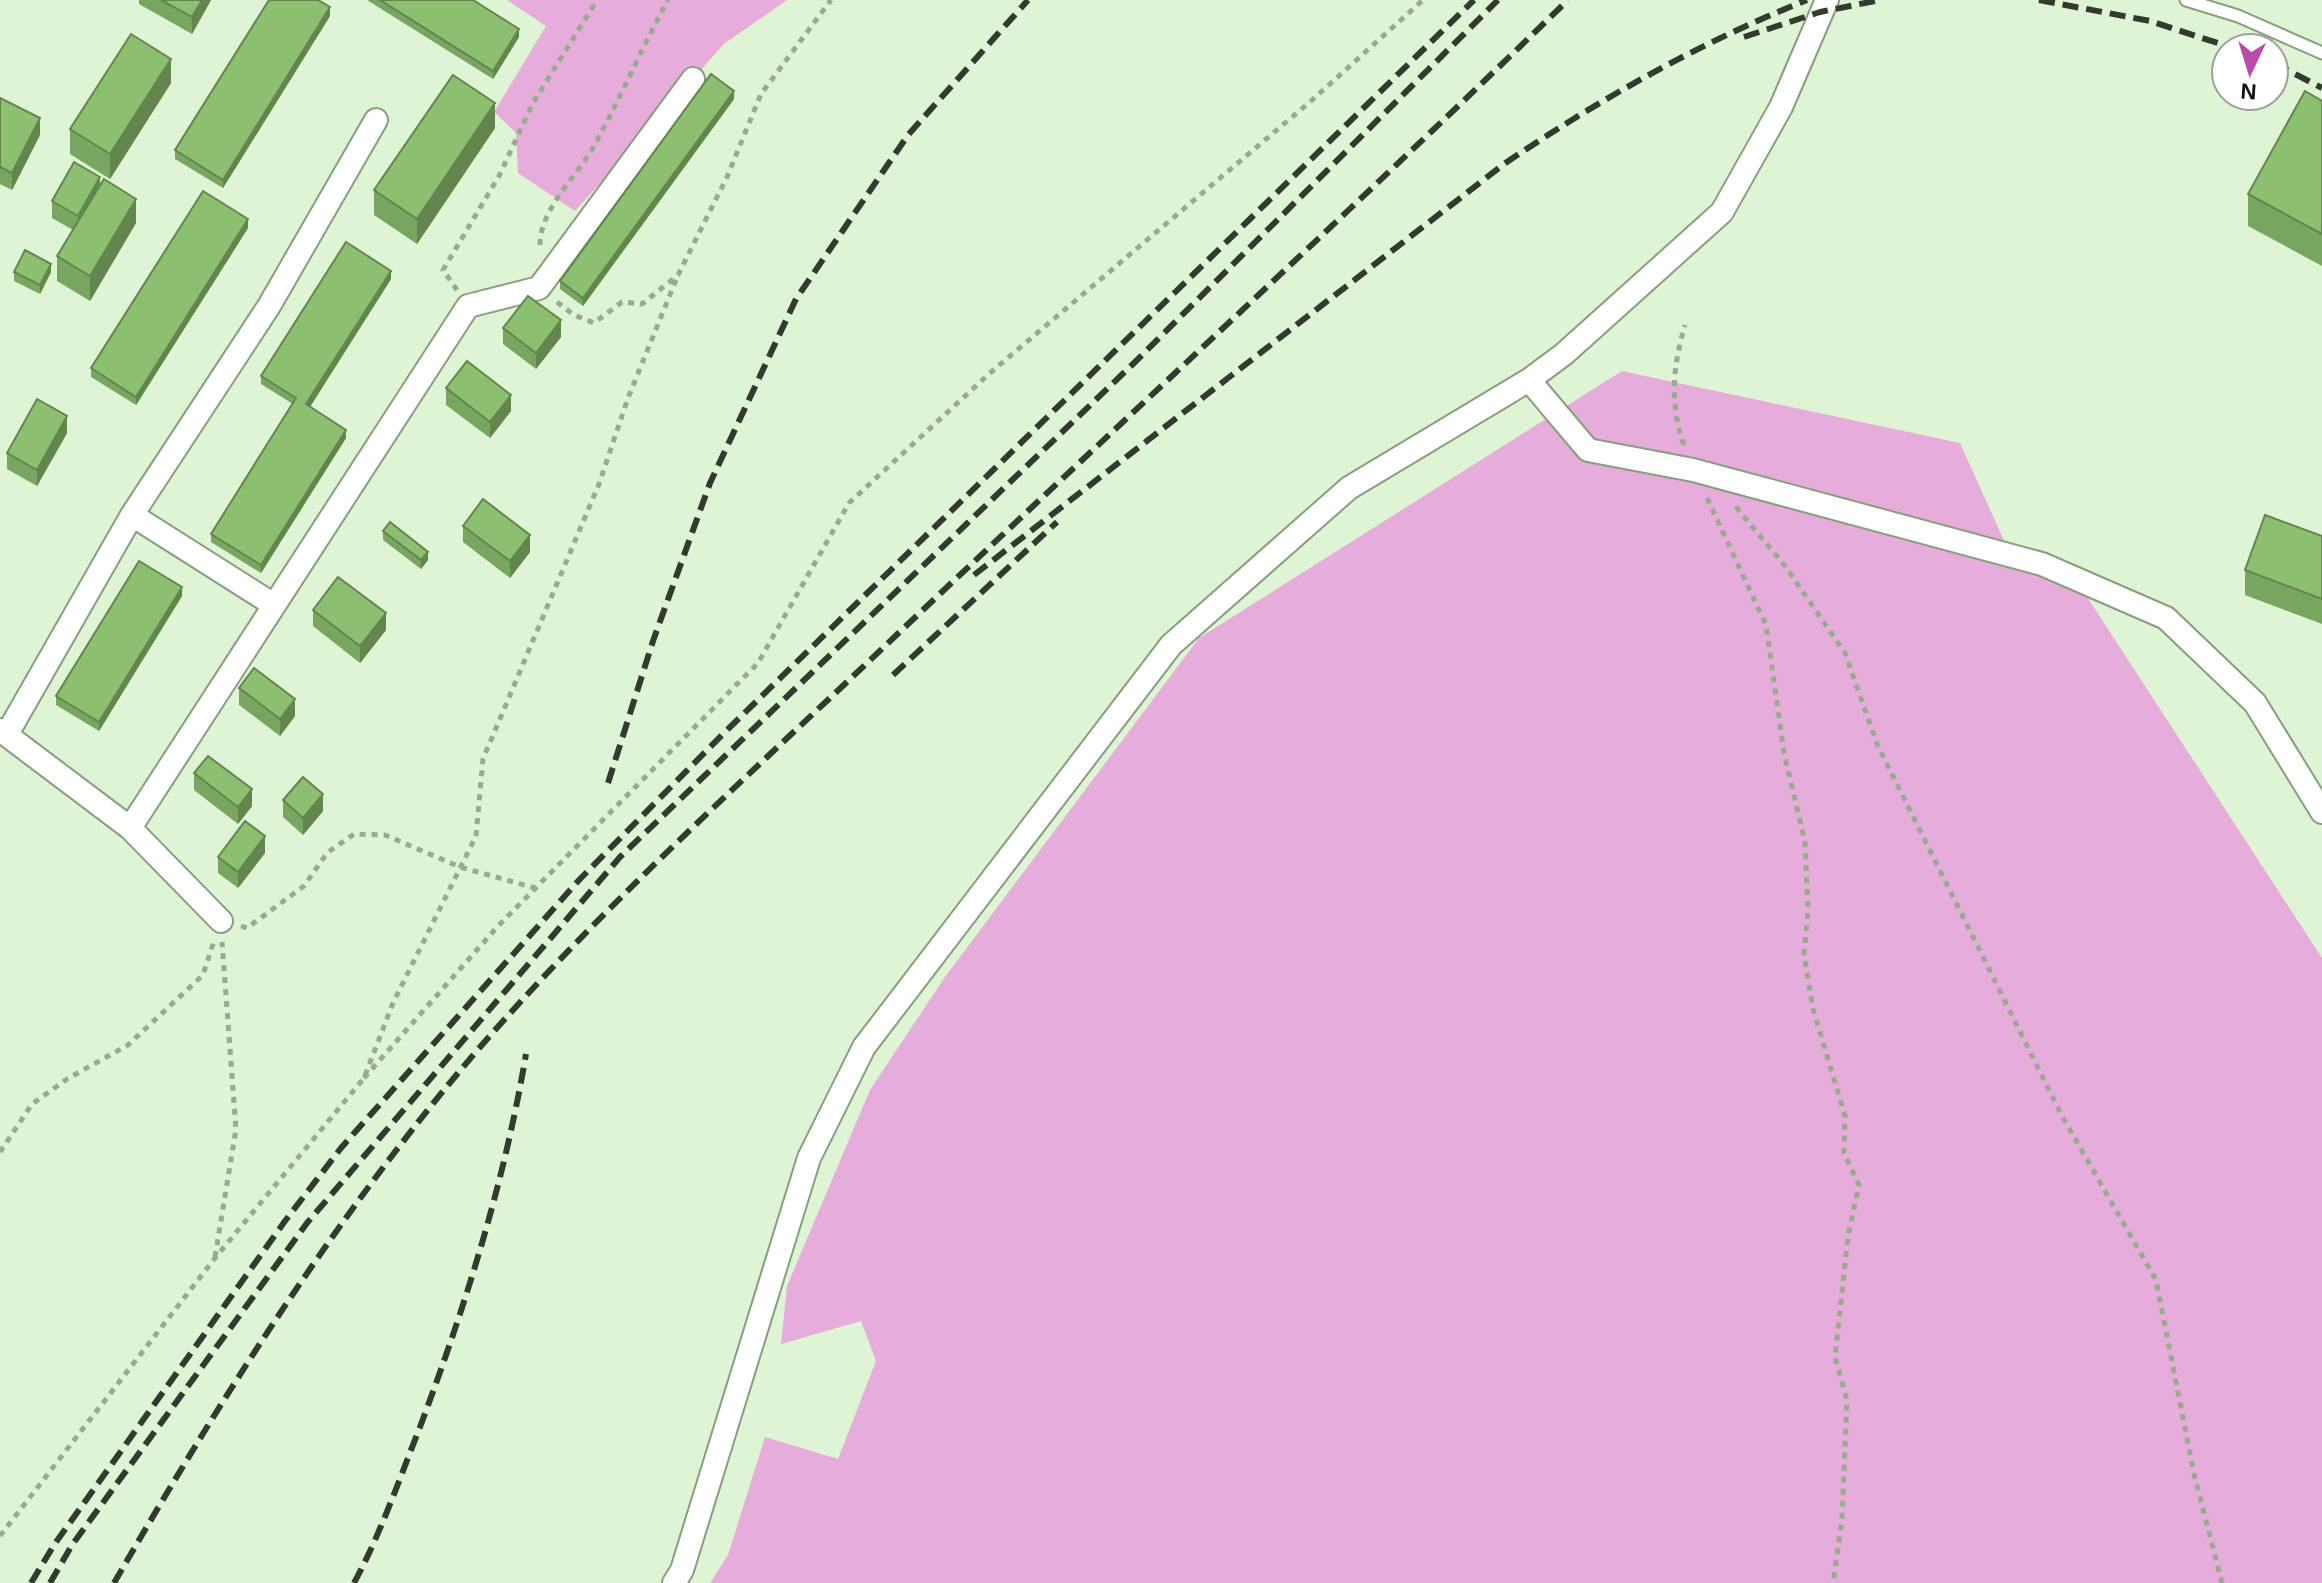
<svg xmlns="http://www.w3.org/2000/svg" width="2322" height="1583" viewBox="0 0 2322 1583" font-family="Helvetica,sans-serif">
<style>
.green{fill:#e7adda}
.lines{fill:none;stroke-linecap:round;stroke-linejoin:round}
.service-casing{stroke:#899d7f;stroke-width:15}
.minor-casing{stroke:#899d7f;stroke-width:26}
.path{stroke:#99aa91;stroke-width:5;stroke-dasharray:6 6;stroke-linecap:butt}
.service{stroke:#fff;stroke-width:11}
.minor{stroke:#fff;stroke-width:22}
.rail{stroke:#323b2d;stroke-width:6;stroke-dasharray:16 8;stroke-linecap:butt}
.wall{fill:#78a560}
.shaded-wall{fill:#62864e}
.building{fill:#8cc070;stroke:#62864e;stroke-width:2}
</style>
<rect width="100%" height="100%" fill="#dff4d4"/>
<path class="green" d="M 507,0 L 787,0 L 724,44 L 575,211 L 518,173 L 516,133 L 494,112 L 546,26 Z
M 1622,371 L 1960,443 L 2006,545 L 2063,560 L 2322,958 L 2322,1583 L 710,1583 L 728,1555 L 765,1437 L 838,1459 L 876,1361 L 861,1321 L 781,1344 L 787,1286 L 870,1090 L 945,977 L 1199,638 Z"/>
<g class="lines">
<g class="service-casing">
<path id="service" d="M 2186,0 L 2238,16 L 2322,53"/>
</g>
<g class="minor-casing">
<path id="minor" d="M 1529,380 L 1588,450 L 1693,470 L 2042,564 L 2166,618 L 2255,703 L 2322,812
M 132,515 L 274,605
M 0,730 L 130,828 L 221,921
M 7,734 L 132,515 L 269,306 L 376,120
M 130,828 L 468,306 L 539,288 L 693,79
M 674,1583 L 682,1570 L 809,1158 L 864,1047 L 1171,645 L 1349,488 L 1529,380 L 1564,354 L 1722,212 L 1781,107 L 1827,0"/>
</g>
<path class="path" d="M 540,245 C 540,208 578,176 595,144 C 621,97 642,47 668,0
M 457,290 L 443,270 L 499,176 L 533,103 L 597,0
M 557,302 L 574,315 L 594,323 L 622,302 L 642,304 L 678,275 L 727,177 L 761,94 L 831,0
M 1684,445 C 1669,403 1673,366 1685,325
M 1707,498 L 1766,625 L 1784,753 L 1805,842 L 1808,911 L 1804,955 L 1813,1009 L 1845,1116 L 1844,1153 L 1859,1185 L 1848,1236 L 1835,1357 L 1847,1400 L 1842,1520 L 1833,1583
M 1736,507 L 1785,566 L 1845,653 L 1877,744 L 2062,1116 L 2156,1280 L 2194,1474 L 2222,1583
M 241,926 L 247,928 L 304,886 L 327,853 L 354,834 L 385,835 L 460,867 L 535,888
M 364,1078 L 498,926 L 758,663 L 849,503 L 990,373 L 1311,101 L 1423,0
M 0,1152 L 32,1104 L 67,1079 L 128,1045 L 203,975 L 214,941
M 215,1257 L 236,1129 L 222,942
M 0,1536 L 215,1258 L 364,1078 L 393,1003 L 476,836 L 483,759 L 599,484 L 628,398 L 678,275"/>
<use href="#service" class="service"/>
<use href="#minor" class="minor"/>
<path class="rail" d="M 2039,0 L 2150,21 L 2233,48
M 1744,37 L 1820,12 L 1880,0
M 2274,63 L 2322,88
M 974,575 L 1504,164 C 1600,99 1699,43 1807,0
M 893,675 L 1057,522
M 608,783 L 653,641 L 710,483 L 796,299 L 908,135 L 1028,0
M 31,1583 L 54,1545 L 285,1221 L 341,1148 L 580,879 L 722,735 L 1474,0
M 50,1583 L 72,1545 L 307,1223 L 620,857 L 1134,363 L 1498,0
M 114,1583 C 224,1393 343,1204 488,1038 C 605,905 738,785 866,664 C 1099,442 1337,225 1568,0
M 354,1583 C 381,1533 399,1480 420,1427 C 466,1304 504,1184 526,1054"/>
</g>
<path class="wall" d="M 139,0 L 211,0 L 192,34 L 139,4 Z
M 367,0 L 473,0 L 519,37 L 493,79 Z
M 330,16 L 223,188 L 175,159 L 175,150 Z
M 171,83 L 110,179 L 70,154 L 70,129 Z
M 0,98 L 40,135 L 12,190 L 0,184 Z
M 734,99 L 583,306 L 560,289 L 560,281 Z
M 2322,101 L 2322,266 L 2248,226 L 2248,194 Z
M 495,128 L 417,244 L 374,215 L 374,190 Z
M 100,185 L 136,223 L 90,301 L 57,281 L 57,256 L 73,230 L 52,218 L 52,201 Z
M 248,228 L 136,405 L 91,377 L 91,368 Z
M 14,272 L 51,272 L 40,294 L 14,281 Z
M 391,279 L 310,407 L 346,438 L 261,573 L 211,542 L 211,534 L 293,404 L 261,384 L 261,376 Z
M 503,328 L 561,337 L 536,369 L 503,344 Z
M 446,388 L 511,411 L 490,438 L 446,405 Z
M 67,433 L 37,486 L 7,469 L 7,453 Z
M 463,526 L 530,552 L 510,578 L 463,542 Z
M 383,531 L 428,560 L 421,569 L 383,540 Z
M 2322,536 L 2322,624 L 2245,595 L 2245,570 Z
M 182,596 L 99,731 L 56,705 L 56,696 Z
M 313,610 L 386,630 L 360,663 L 313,626 Z
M 239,688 L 295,716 L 280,736 L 239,705 Z
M 194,773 L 252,806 L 238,824 L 194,790 Z
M 283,800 L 323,811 L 303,835 L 283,817 Z
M 265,853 L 238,888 L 218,873 L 218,857 Z"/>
<path class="shaded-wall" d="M 202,0 L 211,0 L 192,34 L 192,17 Z
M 330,7 L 330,16 L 223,188 L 223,180 Z
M 519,29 L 519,37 L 493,79 L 493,71 Z
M 171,59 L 171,83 L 110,179 L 110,154 Z
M 734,91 L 734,99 L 583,306 L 583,298 Z
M 495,103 L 495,128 L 417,244 L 417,219 Z
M 40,118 L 40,135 L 12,190 L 12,173 Z
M 100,177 L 100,194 L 78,233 L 78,216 Z
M 136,199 L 136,223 L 90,301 L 90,276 Z
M 248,219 L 248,228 L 136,405 L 136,397 Z
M 51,264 L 51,272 L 40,294 L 40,285 Z
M 391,271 L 391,279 L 306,413 L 306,404 Z
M 561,320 L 561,337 L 536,369 L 536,353 Z
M 511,395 L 511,411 L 490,438 L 490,422 Z
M 67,416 L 67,433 L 37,486 L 37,470 Z
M 346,430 L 346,438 L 261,573 L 261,565 Z
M 530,535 L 530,552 L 510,578 L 510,561 Z
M 428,552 L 428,560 L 421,569 L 421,560 Z
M 182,587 L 182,596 L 99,731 L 99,722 Z
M 386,613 L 386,630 L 360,663 L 360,646 Z
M 295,699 L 295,716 L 280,736 L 280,719 Z
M 252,789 L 252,806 L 238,824 L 238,807 Z
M 323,794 L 323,811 L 303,835 L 303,818 Z
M 265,836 L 265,853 L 238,888 L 238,872 Z"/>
<path class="building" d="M 161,0 L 202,0 L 192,17 Z
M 269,0 L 318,0 L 330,7 L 223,180 L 175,150 Z
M 380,0 L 473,0 L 519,29 L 493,71 Z
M 131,34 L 171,59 L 110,154 L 70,129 Z
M 711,74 L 734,91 L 583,298 L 560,281 Z
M 453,75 L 495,103 L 417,219 L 374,190 Z
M 2305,91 L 2322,101 L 2322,234 L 2248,194 Z
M 0,98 L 40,118 L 12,173 L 0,167 Z
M 74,162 L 100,177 L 78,216 L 52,201 Z
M 104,179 L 136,199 L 90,276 L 57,256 Z
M 203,191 L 248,219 L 136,397 L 91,368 Z
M 346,242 L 391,271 L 306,404 L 346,430 L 261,565 L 211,534 L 296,398 L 261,376 Z
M 25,250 L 51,264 L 40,285 L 14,272 Z
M 528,296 L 561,320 L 536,353 L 503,328 Z
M 467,361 L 511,395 L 490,422 L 446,388 Z
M 37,399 L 67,416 L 37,470 L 7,453 Z
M 483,499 L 530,535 L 510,561 L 463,526 Z
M 2265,515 L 2322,536 L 2322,599 L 2245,570 Z
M 390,522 L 428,552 L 421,560 L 383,531 Z
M 139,561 L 182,587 L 99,722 L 56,696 Z
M 338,577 L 386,613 L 360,646 L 313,610 Z
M 254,668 L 295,699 L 280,719 L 239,688 Z
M 208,756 L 252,789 L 238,807 L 194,773 Z
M 303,777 L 323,794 L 303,818 L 283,800 Z
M 245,821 L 265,836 L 238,872 L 218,857 Z"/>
<g transform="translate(2250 72) rotate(184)"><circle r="38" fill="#ffffff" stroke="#9da09c" stroke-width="2"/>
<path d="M0-6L14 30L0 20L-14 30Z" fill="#bb4ba9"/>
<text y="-12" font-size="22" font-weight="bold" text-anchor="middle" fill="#0b1207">N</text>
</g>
</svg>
